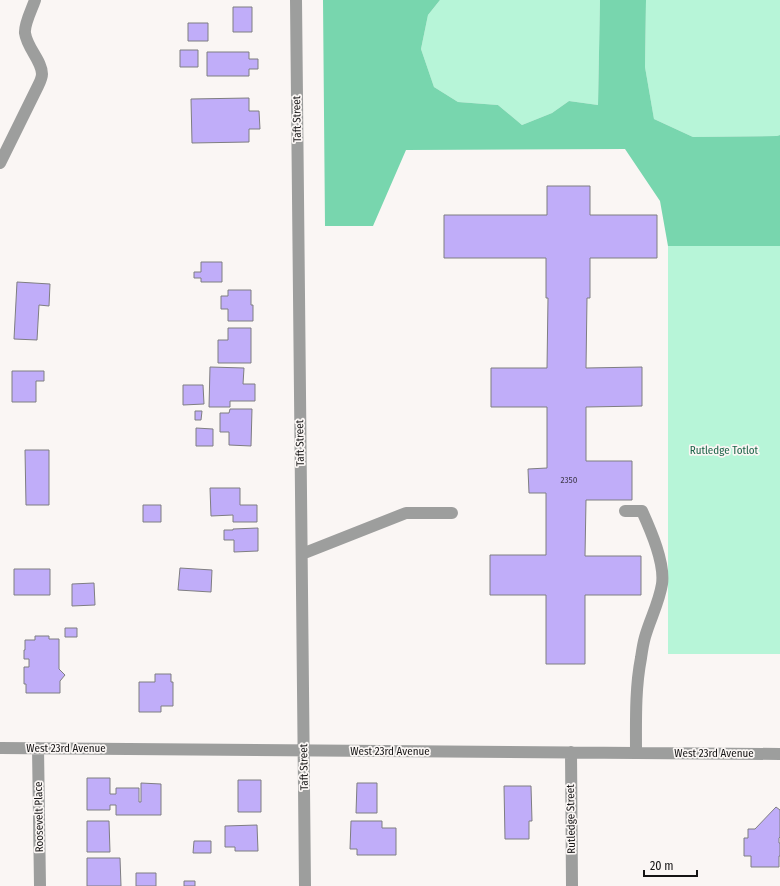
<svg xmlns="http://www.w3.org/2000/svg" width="780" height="886" viewBox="0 0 780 886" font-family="'Fira Sans Condensed',sans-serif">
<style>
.green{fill:#b7f5d8}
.forest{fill:#78d6ae}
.building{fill:#c0adf9;stroke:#7f7e81}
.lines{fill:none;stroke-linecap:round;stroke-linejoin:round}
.minor{stroke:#9d9e9d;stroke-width:12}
.labels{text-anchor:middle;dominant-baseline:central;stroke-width:3.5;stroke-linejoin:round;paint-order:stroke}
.number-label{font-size:9px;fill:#403a4d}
.street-label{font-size:11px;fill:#151414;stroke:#faf6f4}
.park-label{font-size:11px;fill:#1d6449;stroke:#faf6f4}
</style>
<rect width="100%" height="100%" fill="#faf6f4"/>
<path class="green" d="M 440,0 L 600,0 L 598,105 L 569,101 L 552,113 L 522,125 L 498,105 L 458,102 L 434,87 L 421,49 L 428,15 Z
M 646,0 L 780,0 L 780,135 L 777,136 L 693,137 L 654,119 L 645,67 Z
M 668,246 L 780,246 L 780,654 L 668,654 Z"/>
<path class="forest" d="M 323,0 L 440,0 L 428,15 L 421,49 L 434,87 L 458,102 L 498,105 L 522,125 L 552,113 L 569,101 L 598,105 L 600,0 L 646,0 L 645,67 L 654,119 L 693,137 L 777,136 L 780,135 L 780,246 L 668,246 L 660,201 L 625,149 L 406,150 L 373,226 L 325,226 Z"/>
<path class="building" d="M 233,7 L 252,7 L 252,32 L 233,32 Z
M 188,23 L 208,23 L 208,41 L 188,41 Z
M 180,50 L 198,50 L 198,67 L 180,67 Z
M 207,52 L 249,52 L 249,59 L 258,59 L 258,69 L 249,69 L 249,76 L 207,76 Z
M 249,98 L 249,111 L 259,111 L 260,129 L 249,129 L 249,142 L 192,143 L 191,99 Z
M 547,186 L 590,186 L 590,215 L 657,215 L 657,258 L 590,258 L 590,298 L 587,298 L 586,368 L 642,367 L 642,406 L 586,407 L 586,461 L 632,461 L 632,500 L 586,500 L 585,556 L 641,556 L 641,595 L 585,595 L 585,664 L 546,664 L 546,595 L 490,595 L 490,555 L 546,555 L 546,493 L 529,493 L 528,469 L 547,468 L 547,407 L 491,407 L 491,368 L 547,368 L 548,298 L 546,298 L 546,258 L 444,258 L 444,215 L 547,215 Z
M 201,262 L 222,262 L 222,282 L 201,282 L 201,278 L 194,278 L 194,272 L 201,272 Z
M 17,282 L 50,284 L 49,306 L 39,305 L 37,340 L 14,339 Z
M 228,290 L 251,290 L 251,305 L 253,305 L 253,321 L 228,321 L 228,309 L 221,309 L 221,296 L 228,296 Z
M 228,328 L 251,328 L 251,363 L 218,363 L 218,340 L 228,340 Z
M 210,367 L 244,368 L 243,384 L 255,384 L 255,401 L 230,401 L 230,407 L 209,407 Z
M 12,371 L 44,371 L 44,381 L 36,381 L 36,402 L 12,402 Z
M 183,385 L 203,385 L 204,404 L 183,405 Z
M 230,409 L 252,409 L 251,446 L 229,445 L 229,432 L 220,432 L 220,413 L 229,413 Z
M 195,411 L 202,411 L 201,420 L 195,420 Z
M 196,428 L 213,429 L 213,446 L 196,446 Z
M 25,450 L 49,450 L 49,505 L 26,505 Z
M 210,488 L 240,488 L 240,505 L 257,505 L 257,522 L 233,522 L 233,515 L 211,516 Z
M 143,505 L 161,505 L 161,522 L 143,522 Z
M 258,528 L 258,551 L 234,552 L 234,540 L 224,540 L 224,530 L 233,530 L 233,529 Z
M 180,568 L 212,570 L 211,592 L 178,590 Z
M 14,569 L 50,569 L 50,595 L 14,595 Z
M 94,583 L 95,605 L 72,606 L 72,584 Z
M 65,628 L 77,628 L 77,637 L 65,637 Z
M 35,636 L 49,636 L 49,639 L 59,639 L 59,669 L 65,675 L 60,681 L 60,693 L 26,693 L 26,684 L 24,684 L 24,667 L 29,667 L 29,659 L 24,659 L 24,650 L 25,650 L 25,640 L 35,640 Z
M 155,674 L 171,674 L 171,682 L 173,682 L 173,706 L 161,706 L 161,712 L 139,712 L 139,682 L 155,682 Z
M 87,778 L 110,778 L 110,794 L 116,794 L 116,788 L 139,788 L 139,802 L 141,802 L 141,783 L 161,784 L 161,815 L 116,815 L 116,805 L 110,805 L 110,810 L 87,810 Z
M 238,780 L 261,780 L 261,812 L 238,812 Z
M 357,783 L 377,783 L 377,813 L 356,813 Z
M 504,786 L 531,786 L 532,821 L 529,821 L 529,839 L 505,839 Z
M 776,807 L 780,810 L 780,837 L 779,838 L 779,843 L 780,843 L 780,856 L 779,856 L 779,867 L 751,867 L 751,856 L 744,856 L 744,838 L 748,838 L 748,829 L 755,829 Z
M 87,821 L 109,821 L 110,852 L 87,852 Z
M 351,821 L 382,821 L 382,828 L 396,828 L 396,855 L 357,855 L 357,849 L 350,849 Z
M 257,825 L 258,851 L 235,851 L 235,847 L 225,847 L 225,826 Z
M 194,841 L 211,841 L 211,853 L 193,853 Z
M 87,858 L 120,858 L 121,886 L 87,886 Z
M 136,873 L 156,873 L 156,886 L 136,886 Z
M 184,881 L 195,881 L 195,886 L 184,886 Z"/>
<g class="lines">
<path class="minor" d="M 296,0 L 305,886
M 0,163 L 38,86 C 40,82 42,78 42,74 C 42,61 27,48 25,33 C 24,24 32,9 35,0
M 625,511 L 642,511 C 651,531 665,563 662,584 C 659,603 650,619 645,637 C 643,644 642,651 641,658 C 635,689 636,721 636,753
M 302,554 L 406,513 L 452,513
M 0,748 L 780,754
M 38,748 L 40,886
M 571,752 L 572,886"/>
</g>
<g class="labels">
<g class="number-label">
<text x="569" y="480">2350</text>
</g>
<g class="street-label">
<text transform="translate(297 119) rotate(-91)">Taft Street</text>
<text transform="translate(300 443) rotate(-91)">Taft Street</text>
<text x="66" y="748">West 23rd Avenue</text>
<text x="390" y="751">West 23rd Avenue</text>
<text x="714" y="753">West 23rd Avenue</text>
<text transform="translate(304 767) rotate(-91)">Taft Street</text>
<text transform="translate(39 817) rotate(-91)">Roosevelt Place</text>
<text transform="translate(571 819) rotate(-91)">Rutledge Street</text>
</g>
<g class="park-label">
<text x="724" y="450">Rutledge Totlot</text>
</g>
</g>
<path d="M644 870v6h53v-6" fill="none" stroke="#151414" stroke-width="2"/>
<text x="650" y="870" font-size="12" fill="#151414" stroke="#faf6f4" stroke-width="3" paint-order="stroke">20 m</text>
</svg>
